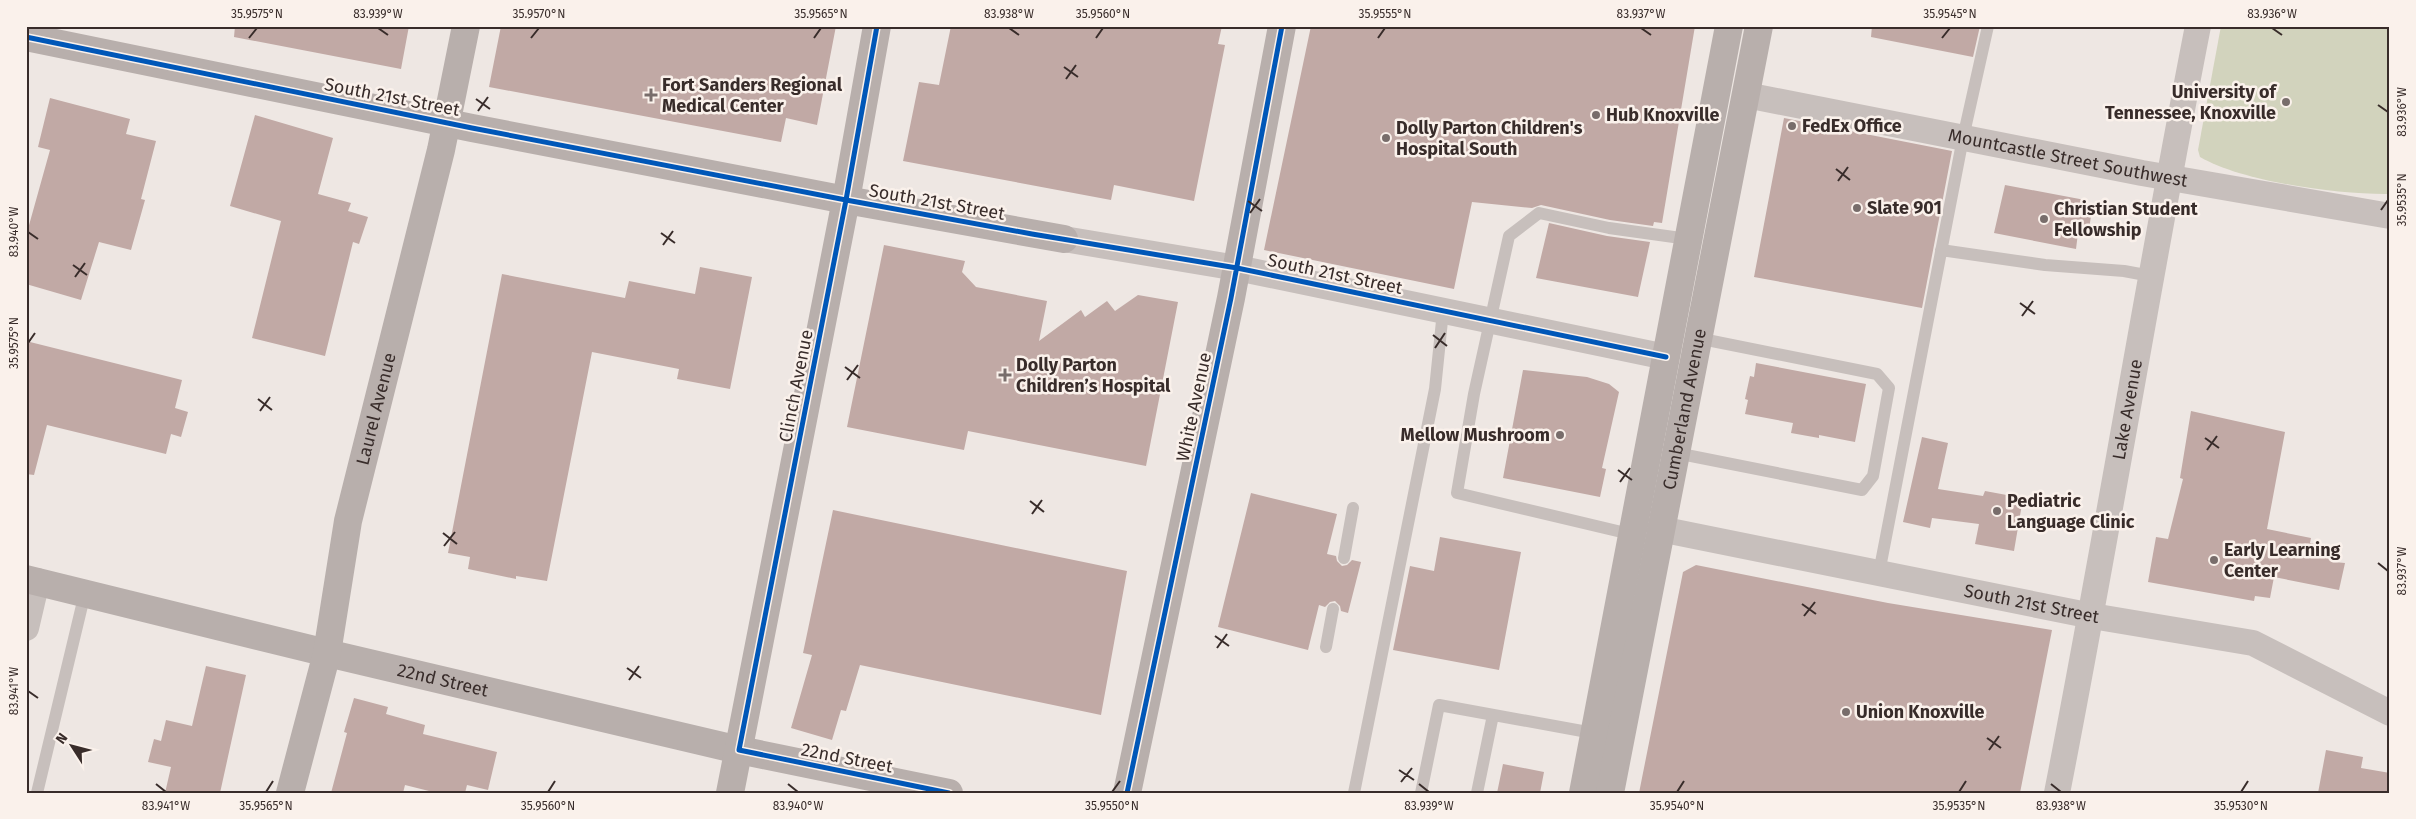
<svg xmlns="http://www.w3.org/2000/svg" width="2416" height="819" viewBox="0 0 2416 819" font-family="'Fira Sans',sans-serif">
<style>
.green{fill:#d2d3bd}
.building{fill:#c1a9a5}
.lines{fill:none;stroke-linecap:round;stroke-linejoin:round}
.lane{stroke:#c7bfbc;stroke-width:12}
.street{stroke:#c7bfbc;stroke-width:26}
.secondary{stroke:#b8afac;stroke-width:28}
.cycleway-casing{stroke:#faf1eb;stroke-width:8}
.cycleway{stroke:#0057b8;stroke-width:5}
.ticks{fill:none;stroke:#382c2a;stroke-width:2}
.poi-dot{fill:#786d6b;stroke:#faf1eb;stroke-width:2}
.labels{text-anchor:middle;dominant-baseline:central;stroke-width:5;stroke-linejoin:round;paint-order:stroke}
.poi-label{font-size:18px;font-weight:bold;fill:#382c2a;stroke:#faf1eb;text-anchor:start}
.street-label{font-size:18px;fill:#382c2a;stroke:#faf1eb}
.neatline{fill:none;stroke:#382c2a;stroke-width:2}
.ticks-label{font-size:12px;text-anchor:middle;fill:#382c2a}
</style>
<rect width="100%" height="100%" fill="#eee7e3"/>
<path class="green" d="M 2221,26 L 2390,26 L 2390,194 C 2340,195 2243,182 2200,157 L 2198,150 Z"/>
<path class="building" d="M 235,26 L 409,26 L 401,69 L 234,37 Z
M 501,26 L 836,26 L 817,125 L 786,118 L 781,142 L 489,87 Z
M 951,26 L 1222,26 L 1218,44 L 1225,45 L 1194,201 L 1114,185 L 1111,200 L 903,161 L 919,82 L 939,85 Z
M 1311,26 L 1695,26 L 1662,223 L 1654,222 L 1653,226 L 1610,220 L 1541,205 L 1532,208 L 1472,202 L 1454,289 L 1264,250 Z
M 1872,26 L 1980,26 L 1973,57 L 1871,37 Z
M 50,98 L 130,119 L 126,134 L 156,141 L 141,199 L 145,200 L 131,250 L 99,242 L 81,300 L 26,284 L 26,236 L 50,150 L 38,147 Z
M 255,115 L 333,138 L 318,194 L 351,203 L 348,211 L 368,217 L 359,244 L 353,242 L 325,356 L 252,338 L 281,221 L 230,206 Z
M 1784,118 L 1952,151 L 1922,308 L 1754,277 Z
M 2005,185 L 2085,200 L 2085,203 L 2093,204 L 2088,235 L 2078,233 L 2076,249 L 1994,233 Z
M 1549,223 L 1607,236 L 1650,242 L 1638,297 L 1536,278 Z
M 884,245 L 965,261 L 962,272 L 976,287 L 1047,301 L 1039,341 L 1081,310 L 1085,317 L 1107,301 L 1115,311 L 1138,295 L 1178,302 L 1146,466 L 968,431 L 964,450 L 847,427 Z
M 700,267 L 752,277 L 730,389 L 677,379 L 679,369 L 592,352 L 547,581 L 516,576 L 516,579 L 468,569 L 470,557 L 448,553 L 502,274 L 625,298 L 629,281 L 695,294 Z
M 26,341 L 182,380 L 175,408 L 188,412 L 181,437 L 171,434 L 166,454 L 47,425 L 34,475 L 26,474 Z
M 1756,363 L 1866,384 L 1855,442 L 1819,435 L 1819,438 L 1791,433 L 1793,423 L 1745,414 L 1748,400 L 1745,399 L 1750,376 L 1754,377 Z
M 1523,370 L 1587,377 L 1609,384 L 1619,392 L 1602,468 L 1606,469 L 1600,497 L 1503,478 Z
M 2191,411 L 2285,432 L 2267,529 L 2311,538 L 2310,543 L 2336,548 L 2334,562 L 2345,563 L 2339,590 L 2274,577 L 2270,598 L 2255,596 L 2254,601 L 2148,582 L 2156,537 L 2168,539 L 2183,479 L 2180,478 Z
M 1922,437 L 1948,443 L 1938,489 L 1983,496 L 1985,491 L 2023,498 L 2014,551 L 1975,544 L 1979,524 L 1932,518 L 1930,528 L 1903,522 Z
M 1251,493 L 1337,514 L 1327,554 L 1336,556 L 1337,561 L 1342,566 L 1347,565 L 1352,560 L 1361,562 L 1348,613 L 1341,611 L 1340,606 L 1335,601 L 1330,602 L 1325,607 L 1319,605 L 1308,650 L 1218,627 Z
M 833,510 L 1127,571 L 1101,715 L 860,665 L 846,711 L 841,710 L 832,740 L 791,728 L 812,655 L 803,653 Z
M 1440,537 L 1521,552 L 1499,670 L 1393,650 L 1410,566 L 1434,571 Z
M 1696,565 L 1888,603 L 2052,630 L 2020,793 L 1639,793 L 1683,572 Z
M 206,666 L 246,675 L 220,793 L 165,793 L 171,767 L 148,762 L 154,739 L 161,741 L 166,720 L 192,726 Z
M 354,698 L 388,707 L 386,714 L 425,725 L 423,734 L 497,752 L 488,790 L 467,785 L 465,793 L 437,793 L 405,785 L 403,793 L 331,793 L 347,733 L 344,732 Z
M 2326,750 L 2363,757 L 2361,768 L 2390,773 L 2390,793 L 2318,793 Z
M 1503,764 L 1544,772 L 1540,793 L 1497,793 Z"/>
<g class="lines">
<path class="lane" d="M 1941,250 L 2045,265 L 2124,271 L 2151,276
M 1676,453 L 1862,490 L 1873,476 L 1889,388 L 1877,374 L 1697,338
M 1630,534 L 1457,493 L 1474,394 L 1509,236 L 1539,213 L 1609,228 L 1688,239
M 1344,558 L 1353,508
M 1879,573 L 1963,138 L 1988,26
M 1326,647 L 1333,609
M 37,793 L 85,593
M 1354,793 L 1435,389 L 1443,311
M 1421,793 L 1439,705 L 1593,733
M 1477,793 L 1493,715"/>
<g class="street">
<path id="s1" d="M 1746,95 L 2142,173 L 2390,216"/>
<path d="M 1064,239 L 1237,268 L 1666,357"/>
<path id="s2" d="M 1660,529 L 2092,616 L 2253,643 L 2390,713"/>
<path d="M 26,628 L 37,581"/>
<path id="s3" d="M 2057,793 C 2107,538 2148,281 2198,26"/>
</g>
<g class="secondary">
<path d="M 26,37 L 472,128 L 846,200 L 1064,239"/>
<path id="s4" d="M 26,579 L 327,653 L 739,750 L 949,793"/>
<path id="s5" d="M 290,793 L 327,653 L 348,521 L 441,150 L 466,26"/>
<path d="M 730,793 L 846,200 L 877,26"/>
<path d="M 1127,793 L 1231,298 L 1282,26"/>
<path d="M 1583,793 L 1729,26"/>
<path id="s6" d="M 1610,793 L 1759,26"/>
</g>
<g class="cycleway-casing">
<path id="cycleway" d="M 877,26 L 846,200 L 739,750 L 949,793
M 26,37 L 472,128 L 846,200 L 1032,234 L 1237,268 L 1666,357
M 1127,793 L 1231,298 L 1282,26"/>
</g>
<use href="#cycleway" class="cycleway"/>
</g>
<path class="ticks" d="M 378,28 L 388,35M 1009,28 L 1019,35M 1641,28 L 1651,35M 2272,28 L 2282,35M 249,38 L 257,28M 531,38 L 539,28M 814,38 L 821,28M 1096,38 L 1103,28M 1378,38 L 1385,28M 1942,38 L 1950,28M 1064,67 L 1078,77M 1066,79 L 1076,65M 476,99 L 490,109M 2378,105 L 2388,112M 478,111 L 488,97M 1836,169 L 1850,180M 1838,181 L 1848,167M 1248,201 L 1262,211M 2381,210 L 2388,200M 1250,213 L 1260,199M 28,232 L 38,239M 661,233 L 675,243M 663,245 L 673,231M 73,265 L 87,275M 75,277 L 85,263M 2020,303 L 2035,314M 2022,316 L 2033,301M 1433,335 L 1447,346M 28,343 L 35,333M 1435,348 L 1445,333M 845,367 L 860,378M 847,380 L 858,365M 258,399 L 272,410M 260,411 L 270,397M 2205,438 L 2219,448M 2207,450 L 2217,436M 1618,470 L 1632,480M 1620,482 L 1630,468M 1030,501 L 1044,512M 1032,514 L 1042,500M 443,533 L 457,544M 444,546 L 455,532M 2378,563 L 2388,571M 1802,604 L 1816,614M 1804,616 L 1815,602M 1215,636 L 1229,646M 1217,648 L 1227,634M 627,668 L 641,678M 629,680 L 639,666M 28,691 L 38,698M 1987,738 L 2001,748M 1989,750 L 1999,736M 1399,770 L 1414,780M 1401,782 L 1412,768M 156,784 L 166,792M 788,784 L 798,792M 1419,784 L 1429,792M 2051,784 L 2061,792M 266,792 L 273,781M 548,792 L 555,781M 1112,792 L 1120,781M 1677,792 L 1684,781M 1959,792 L 1966,781M 2241,792 L 2248,781"/>
<g class="poi-dot">
<path d="M648.5 87.5h5v5h5v5h-5v5h-5v-5h-5v-5h5z"/>
<circle cx="2286" cy="102" r="5"/>
<circle cx="1596" cy="115" r="5"/>
<circle cx="1792" cy="126" r="5"/>
<circle cx="1386" cy="138" r="5"/>
<circle cx="1857" cy="208" r="5"/>
<circle cx="2044" cy="219" r="5"/>
<path d="M1002.5 367.5h5v5h5v5h-5v5h-5v-5h-5v-5h5z"/>
<circle cx="1560" cy="435" r="5"/>
<circle cx="1997" cy="511" r="5"/>
<circle cx="2214" cy="560" r="5"/>
<circle cx="1846" cy="712" r="5"/>
</g>
<g class="labels">
<g class="poi-label">
<text x="662" y="85">Fort Sanders Regional<tspan x="662" dy="21">Medical Center</tspan></text>
<text x="2276" y="92" text-anchor="end">University of<tspan x="2276" dy="21">Tennessee, Knoxville</tspan></text>
<text x="1606" y="115">Hub Knoxville</text>
<text x="1802" y="126">FedEx Office</text>
<text x="1396" y="128">Dolly Parton Children's<tspan x="1396" dy="21">Hospital South</tspan></text>
<text x="1867" y="208">Slate 901</text>
<text x="2054" y="209">Christian Student<tspan x="2054" dy="21">Fellowship</tspan></text>
<text x="1016" y="365">Dolly Parton<tspan x="1016" dy="21">Children’s Hospital</tspan></text>
<text x="1550" y="435" text-anchor="end">Mellow Mushroom</text>
<text x="2007" y="501">Pediatric<tspan x="2007" dy="21">Language Clinic</tspan></text>
<text x="2224" y="550">Early Learning<tspan x="2224" dy="21">Center</tspan></text>
<text x="1856" y="712">Union Knoxville</text>
</g>
<g class="street-label">
<text transform="translate(392 97) rotate(11)">South 21st Street</text>
<text stroke="none"><textPath href="#s1" startOffset="328">Mountcastle Street Southwest</textPath></text>
<text transform="translate(937 202) rotate(10)">South 21st Street</text>
<text transform="translate(1335 274) rotate(12)">South 21st Street</text>
<text transform="translate(796 386) rotate(-79)">Clinch Avenue</text>
<text transform="translate(1194 407) rotate(-78)">White Avenue</text>
<text stroke="none"><textPath href="#s5" startOffset="394">Laurel Avenue</textPath></text>
<text stroke="none"><textPath href="#s6" startOffset="391">Cumberland Avenue</textPath></text>
<text stroke="none"><textPath href="#s3" startOffset="390">Lake Avenue</textPath></text>
<text stroke="none"><textPath href="#s2" startOffset="379">South 21st Street</textPath></text>
<text stroke="none"><textPath href="#s4" startOffset="429">22nd Street</textPath></text>
<text transform="translate(847 758) rotate(11)">22nd Street</text>
</g>
</g>
<rect width="2416" height="819" fill="none" stroke="#faf1eb" stroke-width="55"/>
<g transform="translate(72 746) rotate(306)" stroke="#faf1eb" stroke-width="4" paint-order="stroke">
<path d="M0-4L9 19L0 12L-9 19Z" fill="#382c2a"/>
<text y="-8" font-size="14" font-weight="bold" text-anchor="middle" fill="#382c2a">N</text>
</g>
<rect x="28" y="28" width="2360" height="764" class="neatline"/>
<g class="ticks-label">
<text x="257" y="18">35.9575°N</text>
<text x="378" y="18">83.939°W</text>
<text x="539" y="18">35.9570°N</text>
<text x="821" y="18">35.9565°N</text>
<text x="1009" y="18">83.938°W</text>
<text x="1103" y="18">35.9560°N</text>
<text x="1385" y="18">35.9555°N</text>
<text x="1641" y="18">83.937°W</text>
<text x="1950" y="18">35.9545°N</text>
<text x="2272" y="18">83.936°W</text>
<text transform="translate(2402 112) rotate(-90)" y="4">83.936°W</text>
<text transform="translate(2402 200) rotate(-90)" y="4">35.9535°N</text>
<text transform="translate(14 232) rotate(-90)" y="4">83.940°W</text>
<text transform="translate(14 343) rotate(-90)" y="4">35.9575°N</text>
<text transform="translate(2402 571) rotate(-90)" y="4">83.937°W</text>
<text transform="translate(14 691) rotate(-90)" y="4">83.941°W</text>
<text x="166" y="810">83.941°W</text>
<text x="266" y="810">35.9565°N</text>
<text x="548" y="810">35.9560°N</text>
<text x="798" y="810">83.940°W</text>
<text x="1112" y="810">35.9550°N</text>
<text x="1429" y="810">83.939°W</text>
<text x="1677" y="810">35.9540°N</text>
<text x="1959" y="810">35.9535°N</text>
<text x="2061" y="810">83.938°W</text>
<text x="2241" y="810">35.9530°N</text>
</g>
</svg>
